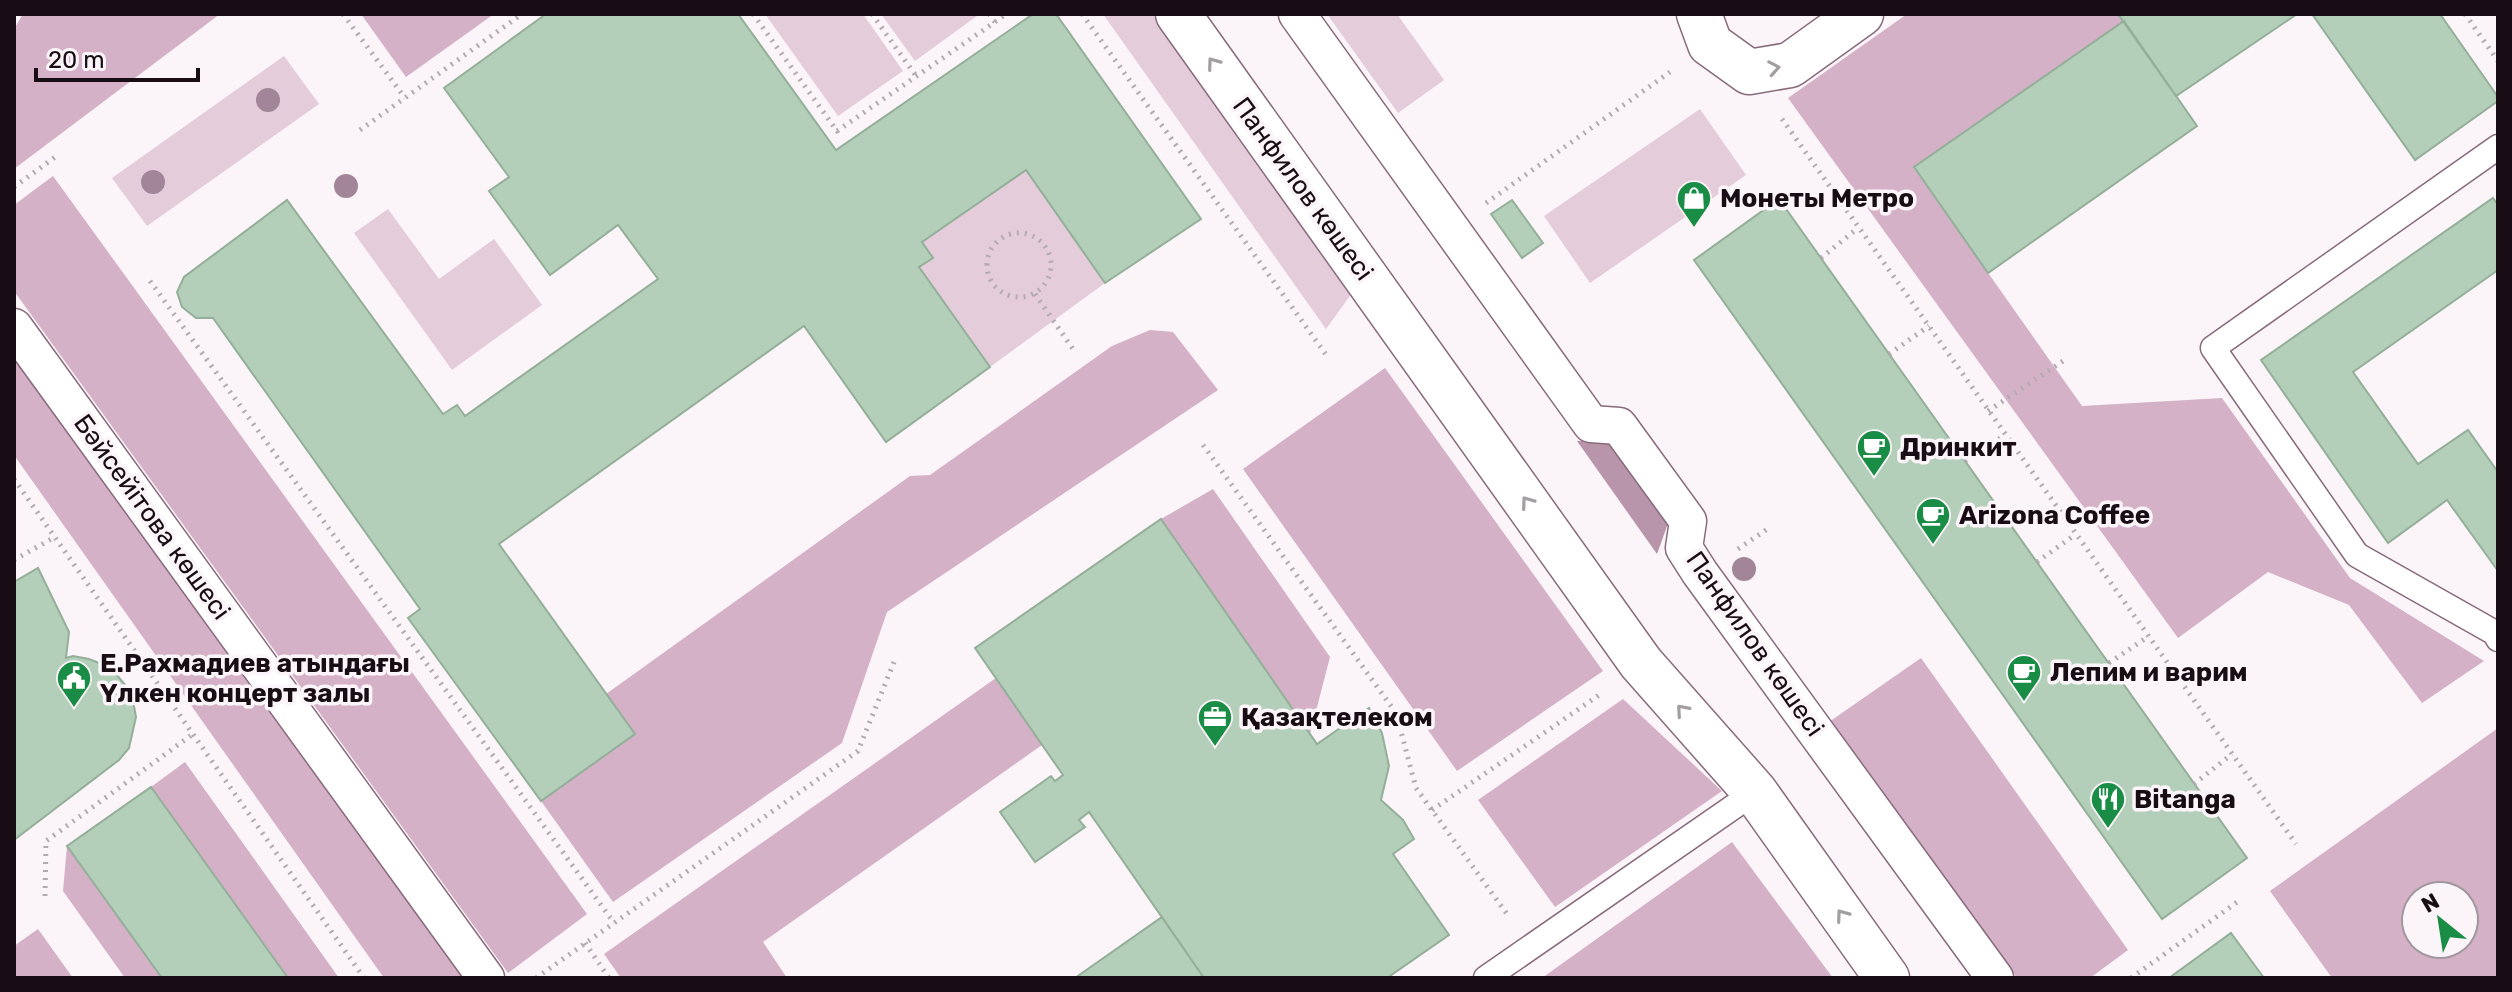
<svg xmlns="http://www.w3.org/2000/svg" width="2512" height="992" viewBox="0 0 2512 992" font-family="Rubik,sans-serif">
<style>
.green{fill:#e4ccda}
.forest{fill:#d4b1c6;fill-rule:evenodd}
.water{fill:#b895aa}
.building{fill:#b3cfb9;stroke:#94af99;stroke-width:2}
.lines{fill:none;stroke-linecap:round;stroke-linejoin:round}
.service-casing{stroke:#886b7c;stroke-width:27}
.pedestrian-casing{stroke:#886b7c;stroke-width:39}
.minor-casing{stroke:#886b7c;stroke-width:47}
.path{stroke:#b4abb0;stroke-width:5;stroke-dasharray:2 6;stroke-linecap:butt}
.service{stroke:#fff;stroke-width:24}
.pedestrian{stroke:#fff;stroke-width:36}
.minor{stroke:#fff;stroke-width:44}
.tree{fill:#a28598}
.oneway{stroke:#a39ea1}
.labels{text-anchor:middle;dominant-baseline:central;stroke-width:7;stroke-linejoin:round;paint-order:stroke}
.street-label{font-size:26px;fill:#180d14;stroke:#fbf4f8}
.poi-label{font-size:26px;font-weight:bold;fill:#180d14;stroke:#fbf4f8;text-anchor:start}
</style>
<rect width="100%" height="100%" fill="#fbf4f8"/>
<path class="green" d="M 765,14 L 863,14 L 903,71 L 838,116 Z
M 881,14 L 976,14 L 977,16 L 915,61 Z
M 1103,14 L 1152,14 L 1352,293 L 1326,329 Z
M 1327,14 L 1397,14 L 1444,80 L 1398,113 Z
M 284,56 L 319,104 L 147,226 L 112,178 Z
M 1700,109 L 1746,175 L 1590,283 L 1544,216 Z
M 1026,170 L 1105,283 L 990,367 L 919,267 L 933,258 L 922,242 Z
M 388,209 L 439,279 L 494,239 L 542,305 L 452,370 L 354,233 Z"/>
<path class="forest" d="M 23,14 L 220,14 L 14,169 L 14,29 Z
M 361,14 L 494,14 L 406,77 Z
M 1907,14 L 2118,14 L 2124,21 L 1914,168 L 2082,406 L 2222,398 L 2350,578 L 2484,661 L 2422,703 L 2349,605 L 2268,572 L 2178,638 L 1788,98 Z
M 53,176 L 587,914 L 508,973 L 14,291 L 14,205 Z
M 1150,330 L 1173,332 L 1218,390 L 887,612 L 842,743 L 613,902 L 541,801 L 606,694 L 910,476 L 930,475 L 1112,346 Z
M 14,353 L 467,978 L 384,978 L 14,455 Z
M 1385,368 L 1603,671 L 1457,771 L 1243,469 Z
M 1213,489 L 1330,657 L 1310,734 L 1161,519 Z
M 1921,658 L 2128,950 L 2090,978 L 2017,978 L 1829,722 Z
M 996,678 L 1042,745 L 763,942 L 787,978 L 621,978 L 604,954 Z
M 1623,699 L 1722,791 L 1555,907 L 1478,800 Z
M 2498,728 L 2498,978 L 2332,978 L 2270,891 ZM 2416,896 L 2464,896 L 2464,944 L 2416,944 Z
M 185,762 L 339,978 L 288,978 L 151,787 Z
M 1732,842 L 1833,978 L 1542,978 Z
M 67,846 L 162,978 L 125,978 L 63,891 Z
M 38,929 L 73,978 L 14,978 L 14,946 Z"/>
<path class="water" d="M 1613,438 L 1670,518 L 1657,554 L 1577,441 Z"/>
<path class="building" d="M 546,14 L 738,14 L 836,150 L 1033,14 L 1056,14 L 1201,219 L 1105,283 L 1026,170 L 922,242 L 933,258 L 919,267 L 990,367 L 886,442 L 804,326 L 499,544 L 635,734 L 541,801 L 408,618 L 420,609 L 213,318 L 196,318 L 182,307 L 177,292 L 184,277 L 287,200 L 443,414 L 457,405 L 465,416 L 658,279 L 618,225 L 550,275 L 489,191 L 509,177 L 444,88 Z
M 2118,14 L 2297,14 L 2176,96 Z
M 2312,14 L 2440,14 L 2498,97 L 2498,101 L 2415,160 Z
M 2124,21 L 2197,126 L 1988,273 L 1914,167 Z
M 2493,198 L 2498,205 L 2498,270 L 2353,372 L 2418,464 L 2468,430 L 2498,472 L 2498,571 L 2447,500 L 2388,543 L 2261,360 Z
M 1779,199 L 2247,858 L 2162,919 L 1694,260 Z
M 1512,200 L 1543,243 L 1522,258 L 1491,214 Z
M 1161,519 L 1317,744 L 1369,708 L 1382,733 L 1389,766 L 1381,800 L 1403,820 L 1414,839 L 1393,854 L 1449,935 L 1387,978 L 1204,978 L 1089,812 L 1079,820 L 1085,827 L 1035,862 L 1000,812 L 1051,776 L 1055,781 L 1063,775 L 975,648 Z
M 38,568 L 69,632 L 66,658 L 73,656 L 89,659 L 104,665 L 116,674 L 127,687 L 133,701 L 136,717 L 129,748 L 119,760 L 14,840 L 14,582 Z
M 151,787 L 288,978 L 162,978 L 67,846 Z
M 1162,917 L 1204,978 L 1075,978 Z
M 2231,933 L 2264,978 L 2169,978 Z"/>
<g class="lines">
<g class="service-casing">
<path id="service" d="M 2498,147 L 2213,348 L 2357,555 L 2495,633 L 2498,639
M 1486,978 L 1755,792"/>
</g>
<g class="pedestrian-casing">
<path id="pedestrian" d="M 1297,14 L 1591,424 L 1619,426 L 1688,521 L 1684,548 L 1700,573 L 1995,978
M 14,327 L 486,978"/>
</g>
<g class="minor-casing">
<path id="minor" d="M 1178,14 L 1641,663 L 1755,792 L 1887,978
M 1699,14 L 1710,44 L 1749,72 L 1790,65 L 1861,14"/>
</g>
<path class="path" d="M 343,14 L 405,98
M 753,14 L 837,131 L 995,22 L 989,14
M 872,14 L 916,76
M 1082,14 L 1327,356
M 2465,14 L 2498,61
M 995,22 L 1006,14
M 1782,119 L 2296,844
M 360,130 L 522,14
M 14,187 L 58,155
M 1486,203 L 1670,72
M987 265a32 32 0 1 1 64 0a32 32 0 1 1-64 0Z
M 1821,258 L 1858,228
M 150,281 L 614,923
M 1035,294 L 1075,352
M 1889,354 L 1929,326
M 1988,411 L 2066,359
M 1203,445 L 1396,713 L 1416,788 L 1507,914
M 1965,461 L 2005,435
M 14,479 L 364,978
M 1738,549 L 1769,528
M 14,560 L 55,537
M 2037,562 L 2076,534
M 2109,663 L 2149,636
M 2194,784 L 2232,754
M 1432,810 L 1602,693
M 45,896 L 46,841 L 193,734
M 585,943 L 609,978
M 536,978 L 858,751 L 894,662
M 2131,978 L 2240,900"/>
<use href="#service" class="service"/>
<use href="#pedestrian" class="pedestrian"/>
<use href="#minor" class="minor"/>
</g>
<g class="tree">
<circle cx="268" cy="100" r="12"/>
<circle cx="153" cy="182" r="12"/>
<circle cx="346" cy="186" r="12"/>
<circle cx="1744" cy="569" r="12"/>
</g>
<defs><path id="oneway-chevron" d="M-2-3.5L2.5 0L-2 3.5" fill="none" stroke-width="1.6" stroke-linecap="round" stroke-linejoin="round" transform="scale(2)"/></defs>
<g class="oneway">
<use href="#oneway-chevron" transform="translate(1213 63) rotate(-126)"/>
<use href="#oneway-chevron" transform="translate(1774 68) rotate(-10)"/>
<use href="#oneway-chevron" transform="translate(1527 502) rotate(-126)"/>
<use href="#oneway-chevron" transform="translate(1682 710) rotate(-131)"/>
<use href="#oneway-chevron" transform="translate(1842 915) rotate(-126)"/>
</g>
<defs>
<g id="shop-pin" transform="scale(1.8)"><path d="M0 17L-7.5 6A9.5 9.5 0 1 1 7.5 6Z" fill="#198c45" stroke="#fbf4f8"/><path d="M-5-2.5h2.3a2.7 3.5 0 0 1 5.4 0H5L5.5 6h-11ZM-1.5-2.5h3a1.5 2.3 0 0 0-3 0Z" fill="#fff"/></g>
<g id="cafe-pin" transform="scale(1.8)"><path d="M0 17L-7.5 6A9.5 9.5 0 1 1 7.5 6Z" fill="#198c45" stroke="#fbf4f8"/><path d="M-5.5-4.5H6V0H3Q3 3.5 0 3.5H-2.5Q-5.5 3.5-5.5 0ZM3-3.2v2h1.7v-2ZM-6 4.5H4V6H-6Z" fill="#fff"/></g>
<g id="civic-pin" transform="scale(1.8)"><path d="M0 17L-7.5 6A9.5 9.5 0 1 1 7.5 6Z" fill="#198c45" stroke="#fbf4f8"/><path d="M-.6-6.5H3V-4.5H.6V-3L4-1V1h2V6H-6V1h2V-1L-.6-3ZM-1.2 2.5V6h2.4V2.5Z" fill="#fff"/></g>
<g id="office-pin" transform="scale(1.8)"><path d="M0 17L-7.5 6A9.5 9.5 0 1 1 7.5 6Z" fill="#198c45" stroke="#fbf4f8"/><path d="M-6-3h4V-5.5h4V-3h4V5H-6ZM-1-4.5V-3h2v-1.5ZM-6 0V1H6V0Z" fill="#fff"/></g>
<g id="restaurant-pin" transform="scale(1.8)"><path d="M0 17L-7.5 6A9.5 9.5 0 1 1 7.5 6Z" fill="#198c45" stroke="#fbf4f8"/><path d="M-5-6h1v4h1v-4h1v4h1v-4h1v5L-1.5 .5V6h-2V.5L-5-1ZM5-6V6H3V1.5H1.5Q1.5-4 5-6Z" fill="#fff"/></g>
</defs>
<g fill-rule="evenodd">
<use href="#shop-pin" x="1694" y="198"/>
<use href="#cafe-pin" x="1874" y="447"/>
<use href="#cafe-pin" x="1933" y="515"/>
<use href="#cafe-pin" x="2024" y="672"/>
<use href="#civic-pin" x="74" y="678"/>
<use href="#office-pin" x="1215" y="717"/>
<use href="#restaurant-pin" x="2108" y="799"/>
</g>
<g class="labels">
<g class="street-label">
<text transform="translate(1303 189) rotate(54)">Панфилов көшесі</text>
<text transform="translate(152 517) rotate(54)">Бәйсейітова көшесі</text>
<text transform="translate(1755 644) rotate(55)">Панфилов көшесі</text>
</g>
<g class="poi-label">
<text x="1720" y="198">Монеты Метро</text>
<text x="1900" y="447">Дринкит</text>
<text x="1959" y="515">Arizona Coffee</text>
<text x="100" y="663">Е.Рахмадиев атындағы<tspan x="100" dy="30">Үлкен концерт залы</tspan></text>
<text x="2050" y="672">Лепим и варим</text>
<text x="1241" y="717">Қазақтелеком</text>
<text x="2134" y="799">Bitanga</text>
</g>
</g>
<rect width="2512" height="992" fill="none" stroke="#180d14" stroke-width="32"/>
<g transform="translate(2440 920) rotate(330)"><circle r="38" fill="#fbf4f8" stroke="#a0989d" stroke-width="2"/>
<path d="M0-6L14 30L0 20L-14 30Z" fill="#198c45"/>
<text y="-12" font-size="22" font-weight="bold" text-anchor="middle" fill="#180d14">N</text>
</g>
<path d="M36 68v12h162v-12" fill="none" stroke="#180d14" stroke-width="4"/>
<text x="48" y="68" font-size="24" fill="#180d14" stroke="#fbf4f8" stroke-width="6" paint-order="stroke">20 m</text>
</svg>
